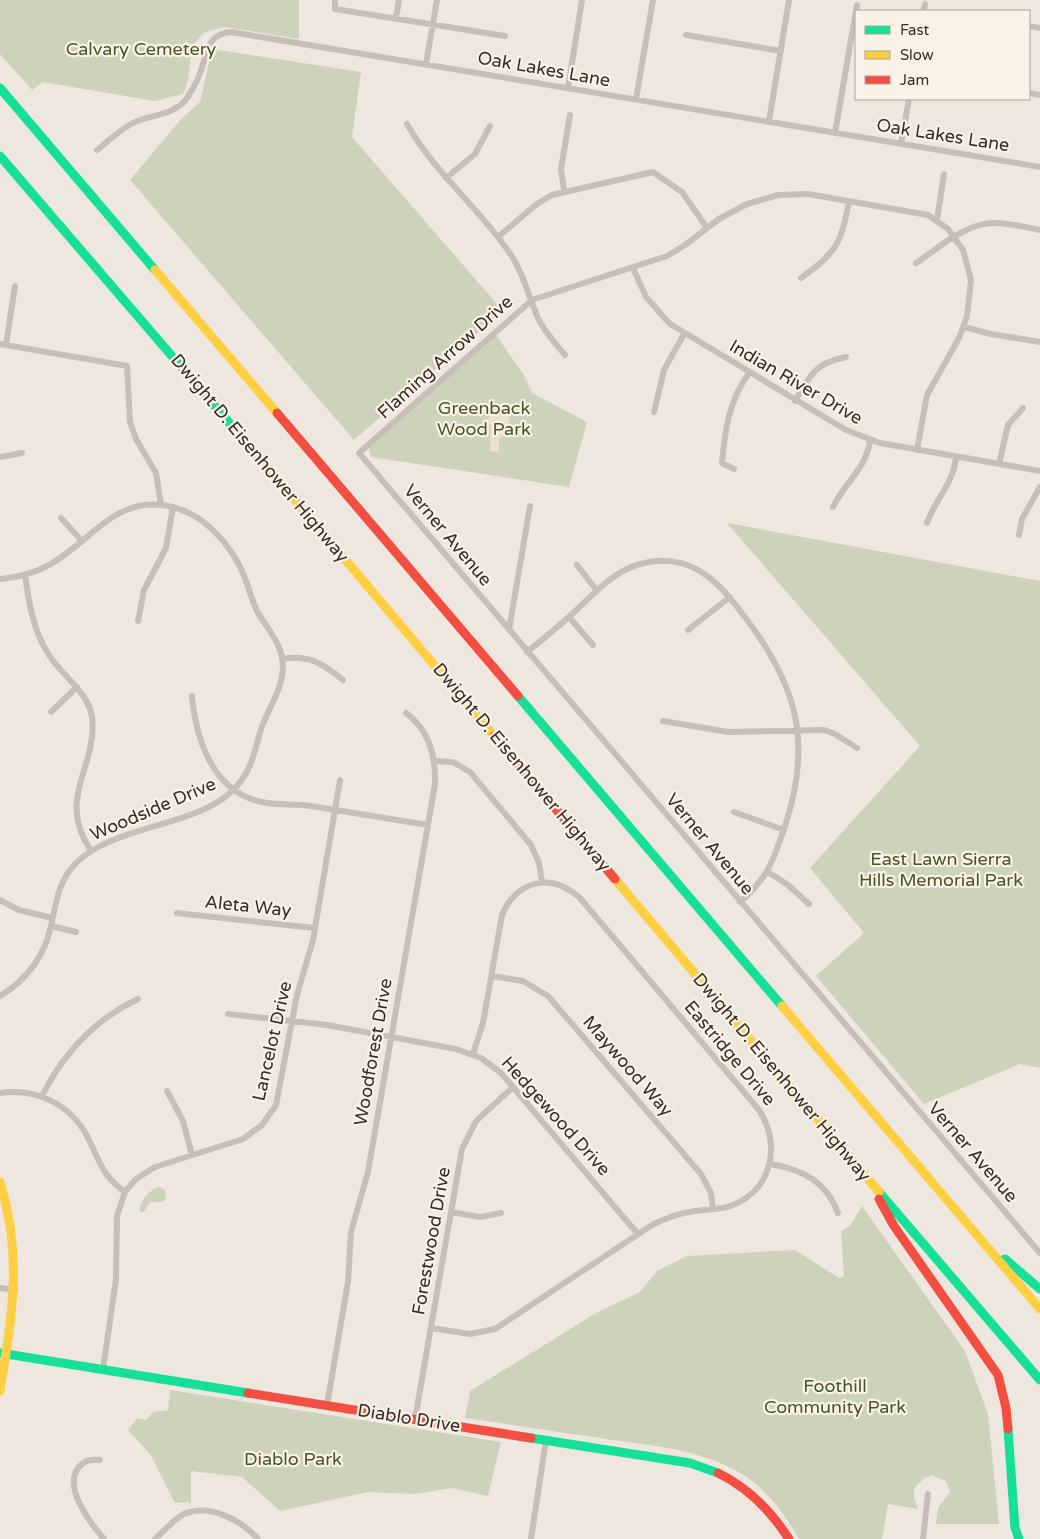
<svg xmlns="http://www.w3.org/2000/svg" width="1040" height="1539" viewBox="0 0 1040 1539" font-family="'Varela Round',sans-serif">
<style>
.green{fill:#cdd3ba}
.plaza{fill:#ece0cf}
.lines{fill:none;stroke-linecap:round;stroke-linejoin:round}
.street{stroke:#c6bfb9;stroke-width:6}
.fast{stroke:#16e098;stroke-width:9}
.slow{stroke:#ffcf43;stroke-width:9}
.jam{stroke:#f24e42;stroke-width:9}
.labels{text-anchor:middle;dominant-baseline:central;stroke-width:4.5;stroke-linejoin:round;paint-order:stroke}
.park-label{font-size:18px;fill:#44562a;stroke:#faf2e7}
.street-label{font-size:18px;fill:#372d27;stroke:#faf2e7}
</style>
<rect width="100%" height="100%" fill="#ede7e0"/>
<path class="green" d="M 0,0 L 299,0 L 299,39 L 224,27 L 203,33 L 192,47 L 188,81 L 183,94 L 155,101 L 43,82 L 32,90 L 0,54 Z
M 212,49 L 361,72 L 352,137 L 503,311 L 354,440 L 130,180 L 181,119 L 200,102 Z
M 496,335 L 524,375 L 532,393 L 587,422 L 569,487 L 371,457 L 368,445 Z
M 727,523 L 1040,581 L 1040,1068 L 1020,1064 L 924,1104 L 816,976 L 864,933 L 810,868 L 920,746 Z
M 160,1187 L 165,1190 L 166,1198 L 163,1202 L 150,1202 L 144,1212 L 140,1212 C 137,1203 151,1188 160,1187 Z
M 862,1206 L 965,1351 L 988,1414 L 999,1524 L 936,1524 L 938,1508 L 950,1492 L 946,1481 L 931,1475 C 914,1484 910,1490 918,1509 L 888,1504 L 882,1539 L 799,1539 C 785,1515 769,1492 745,1476 C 702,1448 650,1446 600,1438 C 555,1432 510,1424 465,1418 L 470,1391 L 596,1313 L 640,1292 L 657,1271 L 687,1256 L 795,1250 L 839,1278 L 844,1276 L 841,1231 L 850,1226 Z
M 170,1390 L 501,1442 L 488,1496 L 452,1488 L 414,1494 L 368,1492 L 280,1511 L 242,1477 L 191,1471 L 191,1504 L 188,1502 L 175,1503 L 150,1454 L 128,1430 L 137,1418 L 146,1420 L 153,1412 L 168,1410 Z"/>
<path class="plaza" d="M 492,413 L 509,414 L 510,429 L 504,430 L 503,438 L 499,438 L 499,452 L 490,451 L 491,425 L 484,424 Z"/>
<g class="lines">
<path class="street" d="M 335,0 L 335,9 L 505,36
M 924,11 L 925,4
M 396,18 L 399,0
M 1029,26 L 1040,28
M 686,35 L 781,51
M 426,64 L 437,0
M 568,88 L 582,0
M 1029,93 L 1040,95
M 636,99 L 653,0
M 769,121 L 789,0
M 407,124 C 434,172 478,207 509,252 C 524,273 528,296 538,318 C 544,331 556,344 565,355
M 835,133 L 857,5
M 901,143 L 909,99
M 97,150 C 108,141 119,131 131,124 C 149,114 173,117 187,98 C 193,89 199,78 202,67 C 208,50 208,34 231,32 L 1040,167
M 446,178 L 475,154 L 490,126
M 564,190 L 561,169 L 570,115
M 937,220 L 944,174
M 498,237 L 537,204 L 552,195 L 653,172 L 682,192 L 707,228
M 916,263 C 939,248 965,223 994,223 C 1009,223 1025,227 1040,230
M 633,268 L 646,297 L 670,324 L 846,430 L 880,443 L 1040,471
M 801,278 C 837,252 841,244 849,201
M 964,327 L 991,334 L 1040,342
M 0,344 L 127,366 L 130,422 L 136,439 L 156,473 L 161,505
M 6,345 L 15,286
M 795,401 C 810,375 815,363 846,357
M 654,412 L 664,370 L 684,334
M 917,450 L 927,395 L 959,338 L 967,316 L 971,280 L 963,250 L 948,229 L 928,215 L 808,194 L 778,195 L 747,204 L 719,219 L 685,245 L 667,256 L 532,300 L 359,453 L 1040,1253
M 0,457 L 22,453
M 999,464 L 1008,425 L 1023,408
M 734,469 L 722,463 C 725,430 729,400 749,373
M 833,507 C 845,482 866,469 870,441
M 61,518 L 81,540
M 927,523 C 935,499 954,483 956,457
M 1019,535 L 1022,519 L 1040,487
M 577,565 L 597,591
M 25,575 C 29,603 33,631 49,655 C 62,676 88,691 92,717 C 98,768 55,797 91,851
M 0,579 C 20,577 40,572 57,560 C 92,538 115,500 161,505 C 201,509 231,543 245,578 C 249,589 252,600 257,611 C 267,629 282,643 283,665 C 283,688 270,706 262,726 C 255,748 253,768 237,786 C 201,828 115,823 75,864 C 55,885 56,911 48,937 C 40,962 23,982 0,996
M 569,617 L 593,645
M 138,621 L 144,590 L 166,548 L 173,507
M 509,630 L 530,506
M 688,630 L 730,597
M 527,652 C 542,640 557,628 571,615 C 591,597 613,571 640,564 C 687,551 716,578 741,612 C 795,681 814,739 785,826 C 774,859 768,878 740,902
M 282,659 C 308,654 324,664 343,680
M 192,696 C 196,740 213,792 262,802 C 278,806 295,803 311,806 C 350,812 389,819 428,825
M 51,712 L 77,687
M 663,721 L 728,732 L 824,730 L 835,734 L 857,748
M 434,761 L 453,762 L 470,772 L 531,845 L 539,863 L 542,882
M 734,812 L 784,830
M 768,872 L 788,885 L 809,904
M 0,900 L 19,910 L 52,918
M 177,913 L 314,928
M 51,926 L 76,932
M 492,976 L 523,981 L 548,996 L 701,1174 L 711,1193 L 713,1209
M 228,1014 L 327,1025 L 456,1049 L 481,1058 L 501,1073 L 637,1233
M 167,1091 L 183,1121 L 192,1155
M 0,1093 C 36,1088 70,1104 87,1136 C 100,1161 101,1175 125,1192
M 42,1096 C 63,1054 94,1020 138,999
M 771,1164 C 803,1170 826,1181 838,1213
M 451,1212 L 480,1217 L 501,1213
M 0,1288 L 15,1290
M 431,1328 L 470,1334 L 495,1329 L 652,1225 C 666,1218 680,1213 695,1211 C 708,1209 721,1210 733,1205 C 773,1189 781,1143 759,1110 L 580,898 C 551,872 517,880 502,915 L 483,1023 L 473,1054
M 103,1369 L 116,1279 L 117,1216 L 125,1192 L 136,1179 L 155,1167 L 243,1139 L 262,1125 L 276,1105 L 297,995 L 313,940 L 340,780
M 327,1405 L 348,1282 L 351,1232 L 368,1172 L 435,784 C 436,756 429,730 406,713
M 415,1419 L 462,1149 L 476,1121 L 513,1087
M 100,1460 C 92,1459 84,1460 79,1467 C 62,1487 91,1524 104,1539
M 155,1539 C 164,1531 174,1519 184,1514 C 210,1503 242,1521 258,1539
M 531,1539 L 546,1440
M 923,1539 L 928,1494"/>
<path class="fast" d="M 0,88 L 155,270
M 0,156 L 263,462
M 518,696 L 782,1006
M 879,1192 L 1040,1380
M 1005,1259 L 1040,1289
M 0,1353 L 248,1393
M 1008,1429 L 1015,1528 L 1019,1539
M 531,1438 L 690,1463 L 718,1473"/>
<path class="slow" d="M 155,270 L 277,413
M 263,462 L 494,736
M 615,879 L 879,1192
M 782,1006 L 1040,1309
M 0,1182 C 23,1256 12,1316 0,1391"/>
<path class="jam" d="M 277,413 L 518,696
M 494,736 L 615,879
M 879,1199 L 894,1226 L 998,1375 L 1006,1408 L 1008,1429
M 248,1393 L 531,1438
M 718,1473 C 749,1488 771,1511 789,1539"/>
</g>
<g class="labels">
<g class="park-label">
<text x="141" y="49">Calvary Cemetery</text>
<text x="484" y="408">Greenback<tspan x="484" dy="21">Wood Park</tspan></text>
<text x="941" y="859">East Lawn Sierra<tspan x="941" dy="21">Hills Memorial Park</tspan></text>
<text x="835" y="1386">Foothill<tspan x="835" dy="21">Community Park</tspan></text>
<text x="293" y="1459">Diablo Park</text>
</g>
<g class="street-label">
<text transform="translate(544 69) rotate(10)">Oak Lakes Lane</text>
<text transform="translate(943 135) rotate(9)">Oak Lakes Lane</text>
<text transform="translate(445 357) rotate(-42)">Flaming Arrow Drive</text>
<text transform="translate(796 382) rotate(30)">Indian River Drive</text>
<text transform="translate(260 458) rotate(50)">Dwight D. Eisenhower Highway</text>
<text transform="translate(448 535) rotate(50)">Verner Avenue</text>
<text transform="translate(522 767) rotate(50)">Dwight D. Eisenhower Highway</text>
<text transform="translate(153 809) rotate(-23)">Woodside Drive</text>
<text transform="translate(710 844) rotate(50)">Verner Avenue</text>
<text transform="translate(248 906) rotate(6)">Aleta Way</text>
<text transform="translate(272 1041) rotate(-77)">Lancelot Drive</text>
<text transform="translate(373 1052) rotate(-80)">Woodforest Drive</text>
<text transform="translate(730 1053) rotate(50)">Eastridge Drive</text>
<text transform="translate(628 1066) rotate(49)">Maywood Way</text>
<text transform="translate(782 1077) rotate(50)">Dwight D. Eisenhower Highway</text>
<text transform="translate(556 1116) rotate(48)">Hedgewood Drive</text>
<text transform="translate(973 1152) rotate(49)">Verner Avenue</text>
<text transform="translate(431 1241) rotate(-80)">Forestwood Drive</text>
<text transform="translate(409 1418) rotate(9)">Diablo Drive</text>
</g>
</g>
<rect x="855" y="10" width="175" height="90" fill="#faf2e7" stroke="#aca39a"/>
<rect x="865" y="26" width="25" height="8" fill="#16e098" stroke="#aca39a"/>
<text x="900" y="35" font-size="15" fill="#372d27">Fast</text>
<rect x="865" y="51" width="25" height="8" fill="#ffcf43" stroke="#aca39a"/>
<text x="900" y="60" font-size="15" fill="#372d27">Slow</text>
<rect x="865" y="76" width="25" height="8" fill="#f24e42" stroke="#aca39a"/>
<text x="900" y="85" font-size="15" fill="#372d27">Jam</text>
</svg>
